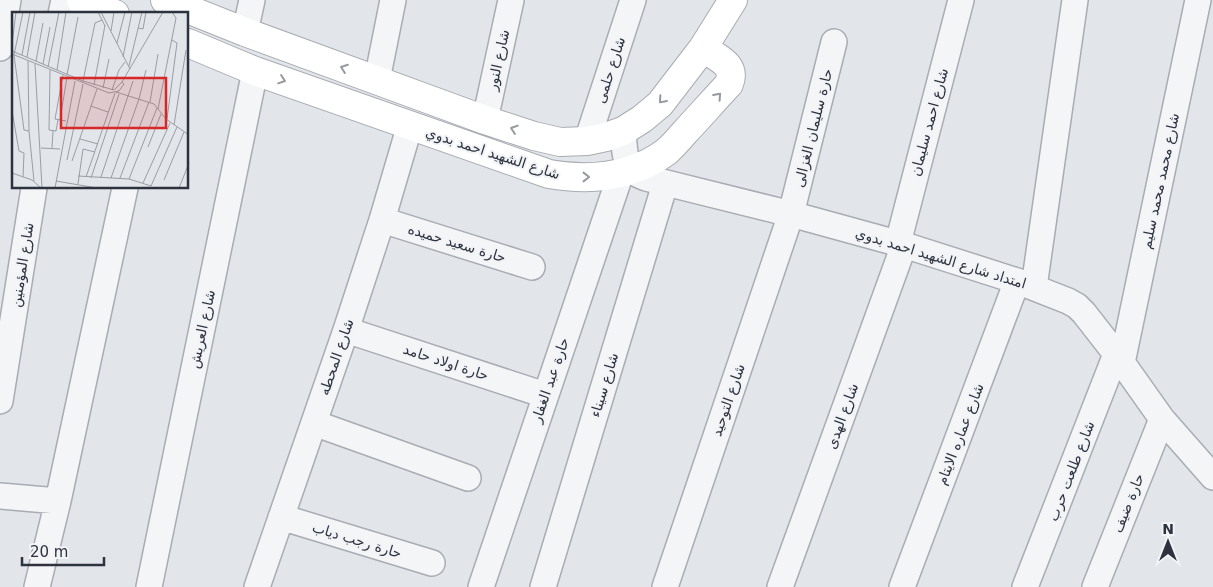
<svg xmlns="http://www.w3.org/2000/svg" width="1213" height="587" viewBox="0 0 1213 587" font-family="'DejaVu Sans','Noto Sans Arabic',sans-serif">
<style>
.lines{fill:none;stroke-linecap:round;stroke-linejoin:round}
.street-casing{stroke:#a8acb3;stroke-width:28}
.secondary-casing{stroke:#a8acb3;stroke-width:30}
.street{stroke:#f4f5f7;stroke-width:25}
.secondary{stroke:#fff;stroke-width:28}
.oneway{stroke:#96999f}
.labels{text-anchor:middle;dominant-baseline:central;stroke-width:4;stroke-linejoin:round;paint-order:stroke}
.street-label{font-size:14px;fill:#2c333f;stroke:#f1f3f6}
.inset-road{fill:none;stroke:#999ea5;stroke-width:1}
.view{fill:#d62828;fill-opacity:0.15;stroke:#d62828;stroke-width:2.5}
.inset-edge{fill:none;stroke:#2c333f;stroke-width:2.5}
</style>
<rect width="100%" height="100%" fill="#e2e5e9"/>
<g class="lines">
<g class="street-casing">
<path id="street" d="M 61,14 L 64,0
M 245,32 L 252,0
M 0,48 L 8,0
M 377,80 L 393,0
M 485,120 L 511,0
M 623,131 C 624,141 624,163 632,170 C 635,174 641,176 646,178 L 791,214 L 904,245 L 1017,281 L 1068,301 L 1077,306 L 1084,313 L 1116,354 L 1162,419 L 1213,477
M 587,141 L 633,0
M 382,220 L 532,267
M 898,243 L 961,0
M 1034,287 L 1075,0
M 346,330 L 545,395
M 1122,363 L 1198,0
M 0,401 L 34,188
M 314,423 L 468,478
M 0,496 L 58,501
M 281,517 L 432,563
M 37,587 L 58,501 L 125,188
M 149,587 L 255,71
M 257,587 L 346,330 L 382,220 L 410,125
M 481,587 L 621,173
M 543,587 L 665,184
M 665,587 L 791,214 L 834,42
M 780,587 L 904,245
M 902,587 L 1017,281
M 1025,587 L 1116,354
M 1095,587 L 1162,419"/>
</g>
<g class="secondary-casing">
<path id="secondary" d="M 81,0 L 115,14
M 165,0 L 245,32 L 485,120 L 534,136 L 560,142 L 587,141 L 606,137 L 623,131 L 642,119 L 660,104 L 703,48 L 733,0
M 188,43 L 255,71 L 549,174 C 590,181 632,177 666,152 C 673,146 679,139 685,132 C 700,116 714,100 729,84 C 737,64 717,58 703,48"/>
</g>
<use href="#street" class="street"/>
<use href="#secondary" class="secondary"/>
</g>
<defs><path id="oneway-chevron" d="M-2-3.5L2.5 0L-2 3.5" fill="none" stroke-width="1.6" stroke-linecap="round" stroke-linejoin="round" transform="scale(1.25)"/></defs>
<g class="oneway">
<use href="#oneway-chevron" transform="translate(344 68) rotate(-160)"/>
<use href="#oneway-chevron" transform="translate(282 80) rotate(19)"/>
<use href="#oneway-chevron" transform="translate(718 96) rotate(-48)"/>
<use href="#oneway-chevron" transform="translate(662 100) rotate(131)"/>
<use href="#oneway-chevron" transform="translate(514 129) rotate(-161)"/>
<use href="#oneway-chevron" transform="translate(586 177)"/>
</g>
<g class="labels">
<g class="street-label">
<text transform="translate(498 60) rotate(-78)">شارع النور</text>
<text transform="translate(610 70) rotate(-72)">شارع حلمى</text>
<text transform="translate(929 122) rotate(-75)">شارع احمد سليمان</text>
<text transform="translate(813 128) rotate(-76)">حارة سليمان الغزالى</text>
<text transform="translate(493 153) rotate(18)">شارع الشهيد احمد بدوي</text>
<text transform="translate(1160 181) rotate(-78)">شارع محمد محمد سليم</text>
<text transform="translate(457 243) rotate(17)">حارة سعيد حميده</text>
<text transform="translate(941 258) rotate(17)">امتداد شارع الشهيد احمد بدوي</text>
<text transform="translate(22 265) rotate(-81)">شارع المؤمنين</text>
<text transform="translate(202 329) rotate(-78)">شارع العريش</text>
<text transform="translate(336 357) rotate(-71)">شارع المحطه</text>
<text transform="translate(446 362) rotate(18)">حارة اولاد حامد</text>
<text transform="translate(550 380) rotate(-71)">حارة عبد الغفار</text>
<text transform="translate(604 385) rotate(-73)">شارع سيناء</text>
<text transform="translate(728 400) rotate(-71)">شارع التوحيد</text>
<text transform="translate(842 416) rotate(-70)">شارع الهدى</text>
<text transform="translate(960 434) rotate(-69)">شارع عماره الايتام</text>
<text transform="translate(1071 471) rotate(-69)">شارع طلعت حرب</text>
<text transform="translate(1128 503) rotate(-68)">حارة ضيف</text>
<text transform="translate(357 540) rotate(17)">حارة رجب دياب</text>
</g>
</g>
<g transform="translate(12 12)">
<rect width="176" height="176" fill="#e2e5e9"/>
<path class="inset-road" d="M 11,0 L 2,43 L 12,118 L 17,119M 86,0 L 93,14M 89,0 L 118,57M 126,16 L 131,17 L 134,0M 99,19 L 102,0M 105,31 L 113,0M 0,32 L 4,0M 0,39 L 71,69 L 102,78 L 110,70 L 151,0M 0,42 L 97,81 L 107,79 L 112,72 L 110,70M 10,43 L 18,0M 15,45 L 23,0M 111,45 L 120,0M 16,49 L 17,119 L 22,169M 24,49 L 31,11M 23,52 L 30,176M 31,52 L 38,15M 117,54 L 130,0M 36,55 L 47,0M 38,58 L 37,118 L 44,119 L 46,108M 45,58 L 54,0M 51,63 L 43,107 L 54,109M 55,63 L 66,5M 71,69 L 83,11 L 90,8M 82,73 L 93,13M 91,76 L 97,47M 100,78 L 107,58 L 113,50M 104,80 L 142,92 L 154,107 L 177,123M 127,87 L 134,58M 138,90 L 146,42M 79,94 L 96,100M 146,97 L 164,6 L 160,0M 0,99 L 7,139 L 12,141 L 11,165M 155,107 L 165,31 L 160,28M 48,108 L 55,65M 162,113 L 174,38M 68,127 L 86,132M 136,135 L 149,102M 29,136 L 48,137M 40,136 L 41,119M 55,148 L 71,72M 60,149 L 85,77M 0,161 L 20,168 L 29,176M 66,164 L 117,167 L 139,174 L 165,115M 74,165 L 103,81M 89,165 L 121,69M 79,166 L 107,82M 99,166 L 127,87M 108,166 L 137,90M 117,167 L 145,96M 152,168 L 172,120M 44,169 L 85,176M 131,171 L 158,111M 66,172 L 71,137 L 83,140M 43,176 L 63,69M 167,176 L 177,151"/>
<path class="view" d="M 49,66 L 154,66 L 154,116 L 49,116 Z"/>
<rect width="176" height="176" class="inset-edge"/>
</g>
<g transform="translate(1168 542)" stroke="#f1f3f6" stroke-width="4" paint-order="stroke">
<path d="M0-4L9 19L0 12L-9 19Z" fill="#2c333f"/>
<text y="-8" font-size="14" font-weight="bold" text-anchor="middle" fill="#2c333f">N</text>
</g>
<path d="M22 557v8h82v-8" fill="none" stroke="#2c333f" stroke-width="2.5"/>
<text x="30" y="557" font-size="15" fill="#2c333f" stroke="#f1f3f6" stroke-width="4" paint-order="stroke">20 m</text>
</svg>
